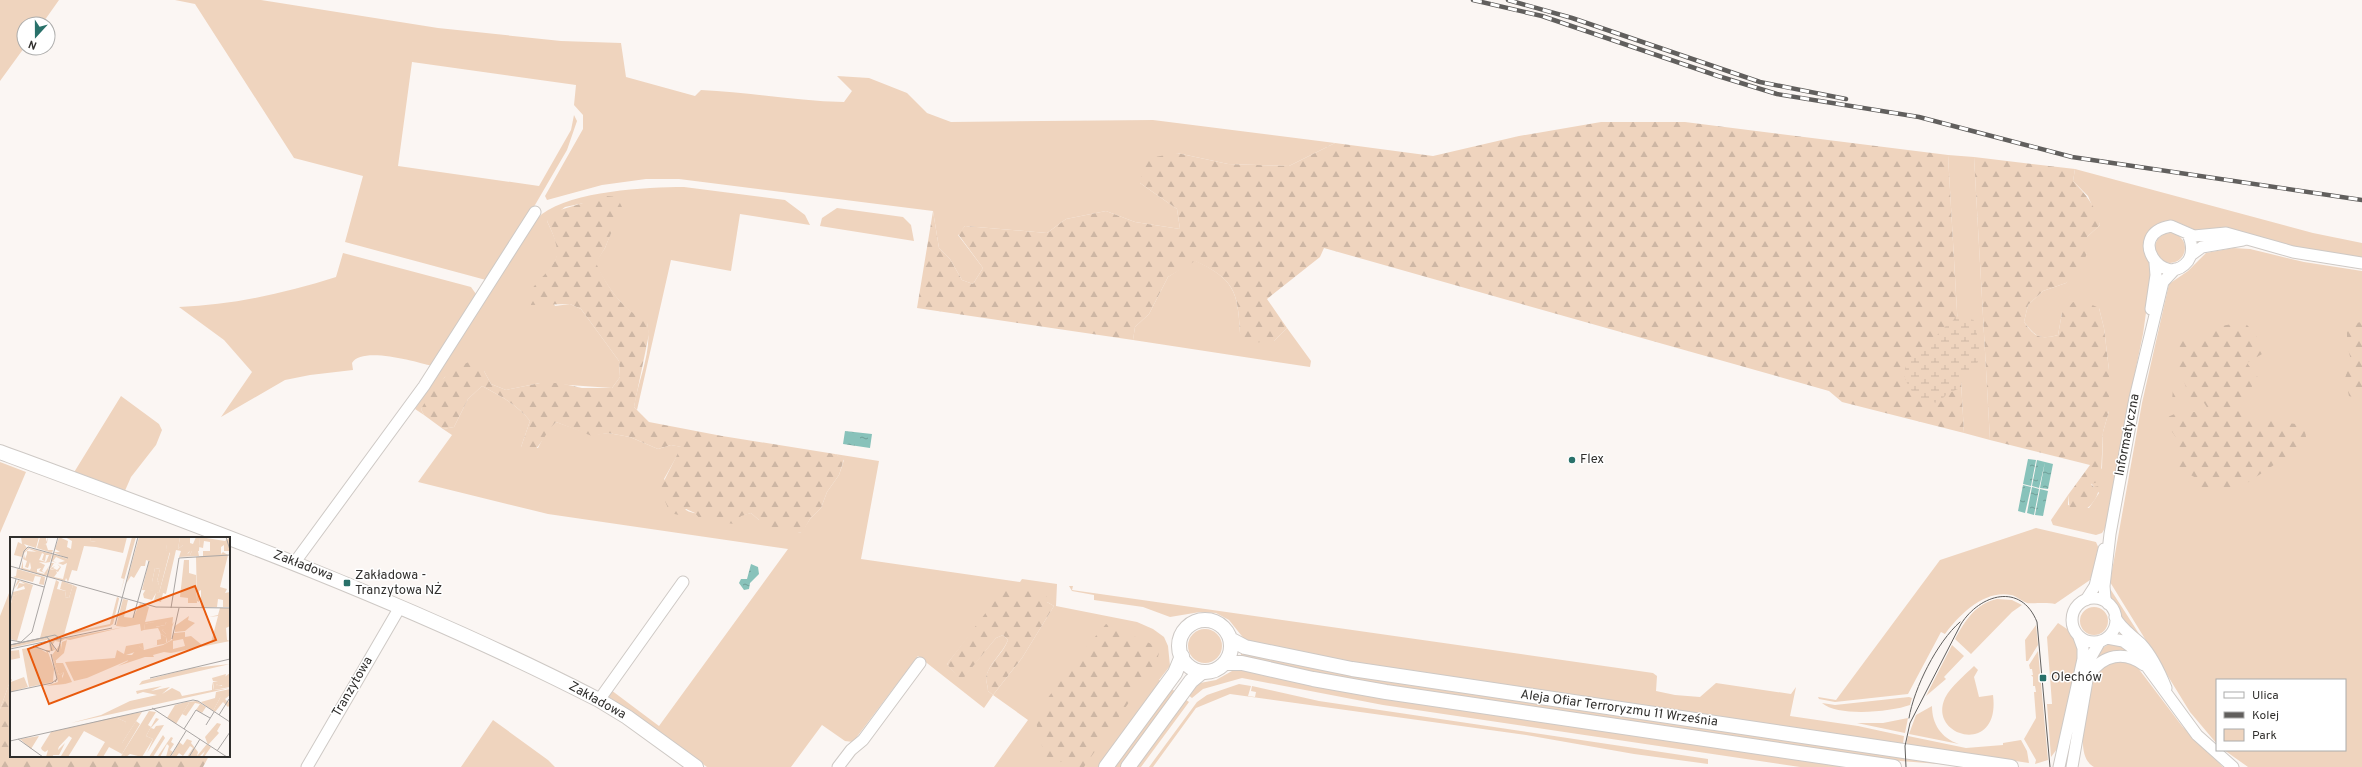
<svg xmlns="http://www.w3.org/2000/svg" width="2362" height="767" viewBox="0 0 2362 767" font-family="Overpass,sans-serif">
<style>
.green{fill:#efd4be;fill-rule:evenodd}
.forest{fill:url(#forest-firs)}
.wetland{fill:url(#wetland-marsh)}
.water{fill:url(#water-ripples)}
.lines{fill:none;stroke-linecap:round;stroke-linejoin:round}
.minor-casing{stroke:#cec9c5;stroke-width:13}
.tertiary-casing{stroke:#cec9c5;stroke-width:16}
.minor{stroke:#fff;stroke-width:11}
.tertiary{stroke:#fff;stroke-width:14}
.tram{stroke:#615f5d;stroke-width:1}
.rail-casing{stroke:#615f5d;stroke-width:4.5}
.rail{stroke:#fff;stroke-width:3;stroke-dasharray:9;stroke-linecap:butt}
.poi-dot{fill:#29716a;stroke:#fff;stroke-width:1.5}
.labels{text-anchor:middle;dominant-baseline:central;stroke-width:3;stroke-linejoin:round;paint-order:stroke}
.street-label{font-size:13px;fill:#302f2d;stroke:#fff}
.poi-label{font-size:13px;fill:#302f2d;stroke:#fff;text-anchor:start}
.inset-road{fill:none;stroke:#aaa6a4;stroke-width:1}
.view{fill:#e8590c;fill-opacity:0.15;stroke:#e8590c;stroke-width:2}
.inset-edge{fill:none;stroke:#302f2d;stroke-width:2}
</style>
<defs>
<pattern id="forest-firs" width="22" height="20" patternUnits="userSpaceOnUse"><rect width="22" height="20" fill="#efd4be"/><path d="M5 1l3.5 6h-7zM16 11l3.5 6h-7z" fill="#cdb6a4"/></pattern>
<pattern id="wetland-marsh" width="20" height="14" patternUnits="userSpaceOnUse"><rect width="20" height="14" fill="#efd4be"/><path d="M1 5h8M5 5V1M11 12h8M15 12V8" fill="none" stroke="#cdb6a4"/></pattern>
<pattern id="water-ripples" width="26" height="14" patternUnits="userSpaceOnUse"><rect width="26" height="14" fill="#88c2ba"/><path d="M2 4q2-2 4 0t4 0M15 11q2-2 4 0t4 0" fill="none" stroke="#709e98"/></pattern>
</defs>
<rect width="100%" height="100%" fill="#fbf6f3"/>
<path class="green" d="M 0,0 L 59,0 L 42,24 L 24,24 L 24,48 L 0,81 Z
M 175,0 L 261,0 L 438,28 L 561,41 L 621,43 L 626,77 L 695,96 L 701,90 C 749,92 796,101 844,102 L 852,91 L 837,76 L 869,78 L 907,93 L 927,113 L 951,122 L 1153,120 L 1335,143 L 1289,166 L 1228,164 L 1177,153 L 1140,183 L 1177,209 L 1180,229 L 1135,222 L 1106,211 L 1066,219 L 1047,233 L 965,226 L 958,235 L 983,268 L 973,284 L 962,280 L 950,259 L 939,248 L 933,211 L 679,179 L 646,179 L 602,185 L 547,200 L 545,196 L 583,129 L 583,115 L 574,105 L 576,85 L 412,62 L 398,166 L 539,186 L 571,130 L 574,115 L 577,121 L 567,150 L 535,205 L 486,280 L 345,242 L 363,176 L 294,158 L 195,4 Z
M 1948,155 L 1974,157 L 1990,440 L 1964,433 Z
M 2075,169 L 2313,233 L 2362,243 L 2362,258 L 2297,247 L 2239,232 L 2202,233 L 2179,223 L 2168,221 L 2158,224 L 2150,230 L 2144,249 L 2152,270 L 2143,334 L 2126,416 L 2107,525 L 2102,533 L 2096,535 L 2053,525 L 2051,520 L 2068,495 L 2068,505 L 2089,508 L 2099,493 L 2091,483 L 2102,468 L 2103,432 L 2109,411 L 2109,370 L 2104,328 L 2099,308 L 2062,313 L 2058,335 C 2039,340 2036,337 2024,322 L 2028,305 L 2043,291 L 2066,283 L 2087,253 L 2087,237 L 2100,225 L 2088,196 L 2073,181 Z
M 684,187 L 785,200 L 805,215 L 810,225 L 740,214 L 731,271 L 671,260 L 637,410 L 634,407 C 638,379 653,351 647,323 C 622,309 608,288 595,263 L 605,248 L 612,230 L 584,203 L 565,207 L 547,221 C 560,249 564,256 541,279 L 555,306 L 570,304 L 581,309 L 619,361 L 620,377 L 612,388 L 540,383 L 506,390 L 491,384 L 484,371 L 445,377 L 421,409 L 424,415 L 415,409 C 443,364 472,319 500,273 C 510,258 529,224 542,214 C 573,191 646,187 684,187 Z
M 837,208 L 903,217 L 911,225 L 914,241 L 820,226 L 822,218 Z
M2155 248a15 15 0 1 1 30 0a15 15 0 1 1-30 0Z
M 2233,248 L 2250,249 L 2304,262 L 2362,271 L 2362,767 L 2248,767 L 2224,750 L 2345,750 L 2345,680 L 2217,680 L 2217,744 L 2190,712 L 2110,582 L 2142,403 L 2169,284 L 2188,271 L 2206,253 Z
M 343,253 L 471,287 L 476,294 L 432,366 C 416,362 362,346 352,363 L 353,370 L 310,375 L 285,380 L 221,417 L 252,372 L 224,340 L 179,307 C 233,305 285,293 336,277 Z
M 1194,260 C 1234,279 1238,291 1240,333 L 1274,341 L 1287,328 L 1311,361 L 1310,367 L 1133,340 L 1135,327 L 1149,314 L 1168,277 Z
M 482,386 C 499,395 518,405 530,421 L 521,447 L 538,448 L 547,430 L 556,422 L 592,435 L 608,433 L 630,437 L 658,449 L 671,445 L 682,447 L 664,479 C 670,488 677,503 686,510 C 696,517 739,517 751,513 L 759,520 L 801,533 L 810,519 L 821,508 L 827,492 L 839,475 L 844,460 L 835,454 L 879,461 L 861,559 L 1020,582 L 1022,579 L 1057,584 L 1056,606 L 1137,622 L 1153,629 L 1164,637 L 1168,646 L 1170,666 L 1159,680 L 1161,681 L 1098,767 L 994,767 L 1028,720 L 993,695 L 984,708 L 918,656 L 853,742 L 845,741 L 822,725 L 791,767 L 707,767 L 609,697 L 611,690 L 659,726 L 788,549 L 548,514 L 418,482 L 452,435 L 443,429 L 454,427 L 468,399 ZM 1047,602 L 1054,606 L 1022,658 L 993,695 L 988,691 C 988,686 986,682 986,678 C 988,664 1003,653 1008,640 L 1003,635 L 996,638 L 961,680 L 947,664 L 973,631 Z
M 121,396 L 159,424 L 162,430 L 156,445 L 131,477 L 124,493 L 73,474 Z
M 0,462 L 26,472 L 0,533 Z
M 2036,528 L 2096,542 L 2099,549 L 2093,578 L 2090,578 L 2090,580 L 2055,604 C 2047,602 2031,604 2027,603 C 2021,601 2017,596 2011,595 C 1984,590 1960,614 1945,634 L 1941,632 L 1908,694 L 1835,702 L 1819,699 L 1818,697 L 1836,700 L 1940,560 Z
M 1069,586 L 1073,586 L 1072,590 L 1653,673 L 1657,676 L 1656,691 L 1675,695 L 1700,697 L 1716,683 L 1791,694 L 1796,687 L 1790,716 L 1858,726 L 1904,736 L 1903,744 L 1354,663 L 1245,640 L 1229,620 L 1216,613 L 1200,612 L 1170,617 L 1143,607 L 1094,600 L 1094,595 L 1072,591 Z
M 2109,587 L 2143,640 L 2127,629 L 2117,608 L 2111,600 Z
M 11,588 L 11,679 L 0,709 L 0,616 Z
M 1997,599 L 2012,600 L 2022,605 L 2012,612 L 1971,654 L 1955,639 C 1965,621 1976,603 1997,599 Z
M2080 621a14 14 0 1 1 28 0a14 14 0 1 1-28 0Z
M 2058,623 L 2070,631 L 2079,650 L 2057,749 L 2051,757 L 2047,704 L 2052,704 L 2047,637 Z
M 2036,625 L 2038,645 L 2028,661 L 2026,661 L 2025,640 Z
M1188 646a17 17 0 1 1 34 0a17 17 0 1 1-34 0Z
M 2111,643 L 2117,644 L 2131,652 C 2117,651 2106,651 2095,660 L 2099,650 Z
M 1952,645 L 1964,656 L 1944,677 L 1946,679 L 1926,696 Z
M 2038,651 L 2048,760 L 2035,764 L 2036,760 L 2024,739 L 2036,718 L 2034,692 L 2036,692 L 2035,686 L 2033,686 L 2033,677 L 2031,675 L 2033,675 L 2032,669 L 2030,669 L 2029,665 Z
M 1241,652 L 1977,767 L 1888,760 L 1386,687 L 1241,658 Z
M 2114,660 L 2133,664 L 2138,668 L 2182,726 L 2223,767 L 2094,767 C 2071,755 2090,699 2094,678 L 2097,672 Z
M 1974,666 L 1978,670 L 1974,677 L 1979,697 L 1993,695 C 2001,757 1927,737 1945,698 C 1951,686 1965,675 1974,666 Z
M 1241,670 L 1312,685 L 1851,767 L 1800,767 L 1383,705 L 1242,678 L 1203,689 L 1192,698 L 1188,695 L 1200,683 L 1216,680 L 1232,671 Z
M 1239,684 L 1251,686 L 1248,696 L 1255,697 L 1256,692 L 1251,691 L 1252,686 L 1319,701 L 1708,759 L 1708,764 L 1634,754 L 1526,735 L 1230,694 L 1196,708 L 1153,767 L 1149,767 L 1197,702 L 1207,695 Z
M 1170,688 L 1176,692 L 1121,767 L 1113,767 Z
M 1909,697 L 1912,698 L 1910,705 C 1891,712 1838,717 1822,703 L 1835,705 Z
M 1185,699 L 1189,702 L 1141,767 L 1135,767 Z
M 1932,706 C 1932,724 1941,738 1959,744 L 1909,734 L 1916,715 Z
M 1908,718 L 1905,733 L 1857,723 L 1883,723 Z
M 493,720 L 548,760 L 555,767 L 461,767 Z
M 1908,736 L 1966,748 L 2003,745 L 2003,743 L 2021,740 L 2027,751 L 2029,763 L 1906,745 Z"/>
<path class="forest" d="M 1601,122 L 1685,122 L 1948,155 L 1964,433 L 1842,402 L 1829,391 L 1324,248 L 1320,257 L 1267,299 L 1287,328 L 1274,341 L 1249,343 L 1240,333 C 1238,291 1234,279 1195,261 L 1168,277 L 1149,314 L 1135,327 L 1133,340 L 917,308 L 933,211 L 939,248 L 950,259 L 962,280 L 973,284 L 983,268 L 958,234 L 965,226 L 1047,233 L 1066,219 L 1106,211 L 1135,222 L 1180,229 L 1177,209 L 1140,183 L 1144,159 L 1177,153 L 1228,164 L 1289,166 L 1335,143 L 1433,156 L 1519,136 Z
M 1974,157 L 2075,169 L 2073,181 C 2086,195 2096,206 2100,225 L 2087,237 L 2087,253 L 2080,271 L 2066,283 L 2043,291 L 2028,305 L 2024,322 C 2035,337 2039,340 2058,335 L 2062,313 L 2073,302 L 2088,303 L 2099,308 L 2104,328 L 2109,370 L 2109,411 L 2103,432 L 2101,476 L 2098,482 L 2091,484 L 2094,487 L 2099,486 C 2099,500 2084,517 2070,511 L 2068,495 L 2090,465 L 1990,440 Z
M 606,196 L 617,197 L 622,207 L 605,248 L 596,263 C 608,288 622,309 647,322 L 649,334 L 634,407 L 649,422 L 722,436 L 835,454 L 844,459 L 839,475 L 827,492 L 821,508 L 810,519 L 802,533 L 761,527 L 759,520 L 751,513 L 741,516 L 734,524 L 700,519 L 695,513 L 686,509 L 679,515 L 670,513 L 660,489 L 681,447 L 671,445 L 658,449 L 630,437 L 608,433 L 592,436 L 556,422 C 545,432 542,446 530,454 L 521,447 L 530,421 C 518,405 499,395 482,386 L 468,399 L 454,427 L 443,429 L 424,415 L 421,409 C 434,388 448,368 472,361 L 484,371 L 491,384 L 506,390 L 540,383 L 559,383 L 582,388 L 612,388 L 620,377 L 619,361 L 581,309 L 570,304 L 531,305 L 531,290 C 556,260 566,261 547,221 L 550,213 Z
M 2244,322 L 2256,334 L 2262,354 L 2247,363 L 2259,379 L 2237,403 L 2246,418 L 2304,425 L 2306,437 L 2299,448 L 2247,483 L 2224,492 L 2202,489 L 2198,479 L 2174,466 C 2184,445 2177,435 2161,420 L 2179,412 L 2195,412 L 2208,409 L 2201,398 L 2172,401 L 2173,388 L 2186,387 L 2177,363 L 2180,341 L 2200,338 L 2221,326 Z
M 2361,322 L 2362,322 L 2362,400 L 2349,396 L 2345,378 L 2351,360 L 2347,345 L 2347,325 Z
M 1006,586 L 1047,591 L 1047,602 L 1054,606 L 1022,658 L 993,695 L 988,691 C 988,686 986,682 986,678 C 988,664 1003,654 1008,640 L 1003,635 L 996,638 L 961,681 L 947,664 Z
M 1106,624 L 1156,646 L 1159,652 L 1157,662 L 1084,767 L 1071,767 L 1078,759 L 1049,764 C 1045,752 1035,733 1037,721 C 1038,715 1043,710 1044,703 L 1083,651 Z
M 11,679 L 11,756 L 209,756 L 203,767 L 0,767 L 0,709 Z"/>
<path class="wetland" d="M 1955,316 L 1974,320 L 1973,322 L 1977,327 L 1977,337 L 1980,342 L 1978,362 L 1965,375 L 1958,389 L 1947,394 L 1938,403 L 1920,400 C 1883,363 1922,353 1945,327 C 1949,323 1954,322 1955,316 Z"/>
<path class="water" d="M 845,431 L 872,434 L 870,448 L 843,444 Z
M 2028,459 L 2036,460 L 2031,486 L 2023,484 Z
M 2037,460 L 2045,462 L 2039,488 L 2032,486 Z
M 2045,462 L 2053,464 L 2048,489 L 2040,488 Z
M 2023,485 L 2031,487 L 2025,513 L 2018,511 Z
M 2032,487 L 2039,489 L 2034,515 L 2027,513 Z
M 2040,489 L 2048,491 L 2043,516 L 2035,515 Z
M 751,564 L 758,567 L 759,574 L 750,583 L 749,589 L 744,590 L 739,583 L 741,579 L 747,579 Z"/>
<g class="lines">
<g class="minor-casing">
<path id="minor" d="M 2188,234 C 2192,243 2194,252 2188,261 C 2164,291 2124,234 2171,226 L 2194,236 L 2226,233 L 2293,252 L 2362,263
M 2191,255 L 2202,247 L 2243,240
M 2151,309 L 2156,275 L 2155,263
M 295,562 L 424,386 L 535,212
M2072 620a22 22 0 1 1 44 0a22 22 0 1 1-44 0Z
M 2086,600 L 2095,586 L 2104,549
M 2108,604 L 2105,599 L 2104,586 L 2110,534 L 2135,398 L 2163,282 L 2175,269
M 2115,617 C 2121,629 2132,635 2141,644 C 2152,656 2160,673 2166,688
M 2107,638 L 2123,641 L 2134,649 L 2197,735 L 2233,767
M 2090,674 C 2103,655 2124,650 2144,665
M 599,700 L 683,582
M 307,767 L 400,607
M 838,767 L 851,750 L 863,740 L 920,663
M 2059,767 L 2083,659 L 2083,648 L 2079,637
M 2072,767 L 2091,657 L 2100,641"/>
</g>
<g class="tertiary-casing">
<path id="tertiary" d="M 0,452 C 203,527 406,601 599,700 L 627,717 L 696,767
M1179 646a26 26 0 1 1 52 0a26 26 0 1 1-52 0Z
M 1230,639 L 1245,647 L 1352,669 L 2011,767
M 1225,663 L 1242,663 L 1313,679 L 1386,692 L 1894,767
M 1106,767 L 1175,673 L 1182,656
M 1128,767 L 1191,681 L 1202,672"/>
</g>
<use href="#minor" class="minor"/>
<use href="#tertiary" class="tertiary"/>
<path class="tram" d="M 1909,718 C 1914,688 1937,642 1960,622
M 1906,767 L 1905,746 L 1910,723 L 1961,624 C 1980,594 2021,582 2037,622 L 2050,767"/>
<g class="rail-casing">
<path id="rail" d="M 1473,0 L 1542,16 L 1718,76 L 1777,94 L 1919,117 L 2072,157 L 2362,200
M 1508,0 L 1572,18 L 1760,82 L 1846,99"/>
</g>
<use href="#rail" class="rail"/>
</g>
<g class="poi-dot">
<circle cx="1572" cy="460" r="4"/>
<rect x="343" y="579" width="8" height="8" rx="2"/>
<rect x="2039" y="674" width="8" height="8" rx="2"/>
</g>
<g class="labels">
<g class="street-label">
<text transform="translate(2128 435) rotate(-79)">Informatyczna</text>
<text transform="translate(303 566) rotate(21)">Zakładowa</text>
<text transform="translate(353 687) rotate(-60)">Tranzytowa</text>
<text transform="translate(597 701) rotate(29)">Zakładowa</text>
<text transform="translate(1619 709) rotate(8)">Aleja Ofiar Terroryzmu 11 Września</text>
</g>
<g class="poi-label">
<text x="1580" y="460">Flex</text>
<text x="355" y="576">Zakładowa -<tspan x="355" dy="15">Tranzytowa NŻ</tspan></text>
<text x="2051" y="678">Olechów</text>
</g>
</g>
<g transform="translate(10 537)">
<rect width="220" height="220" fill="#fbf6f3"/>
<path d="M 11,0 L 29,0 L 26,11 L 14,7 L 17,11 L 12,20 L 4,18 L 8,5 L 12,7 ZM 30,0 L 36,0 L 36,5 L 38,0 L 37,6 L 34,8 L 36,7 L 38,13 L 43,13 L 42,16 L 27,11 ZM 49,0 L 58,4 L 57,10 L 61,12 L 62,4 L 55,0 L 81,0 L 80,4 L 86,5 L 86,10 L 74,9 L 67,34 L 62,33 L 58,45 L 56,41 L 55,44 L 37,39 L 39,32 L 45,33 L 39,31 L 41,26 L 44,26 L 41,31 L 45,29 L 43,31 L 47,33 L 50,30 L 47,27 L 51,30 L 48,35 L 46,34 L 47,36 L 44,40 L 53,42 L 57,26 L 53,28 L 48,26 L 55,24 L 46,20 L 43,24 L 47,26 L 41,24 L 43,17 L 58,22 L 43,15 L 50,15 L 45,12 ZM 122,0 L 126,0 L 110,58 L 114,42 L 111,41 ZM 157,0 L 170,0 L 168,12 L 173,8 L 173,18 L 179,16 L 180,13 L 180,18 L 182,14 L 188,14 L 189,19 L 169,20 L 171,14 L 166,13 L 156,57 L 153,56 L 151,65 L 144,63 L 146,56 L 142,63 L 134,61 L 133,57 L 136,52 L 144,54 L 142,45 L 145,31 L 150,32 L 147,44 L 149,45 L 147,55 L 149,56 L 160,16 L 156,13 ZM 190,0 L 215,4 L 220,0 L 220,17 L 220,14 L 214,14 L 214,8 L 211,10 L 211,17 L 213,15 L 218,18 L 210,50 L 217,52 L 215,56 L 220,55 L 220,70 L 213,70 L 213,60 L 213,63 L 208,62 L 207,70 L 191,70 L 191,53 L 189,54 L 189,65 L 187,64 L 186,20 L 193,19 L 193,14 L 200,14 L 200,5 L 194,4 L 193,11 L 189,10 ZM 18,11 L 42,17 L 40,25 L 36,25 L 39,18 L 36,18 L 35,24 L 32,23 L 34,17 L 32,16 L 30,21 L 29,23 L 40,26 L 29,25 L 35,28 L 32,34 L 35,36 L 29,34 L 31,31 L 27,32 L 27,35 L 34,37 L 39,29 L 37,38 L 35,39 L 11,32 L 13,23 L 13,31 L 20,33 L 21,31 L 20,25 L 18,31 L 15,30 L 17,24 L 13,22 L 14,17 L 15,22 L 17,17 L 17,23 L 17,14 L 26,15 L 18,13 L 27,15 L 19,12 L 14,16 ZM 7,32 L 35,40 L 34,48 L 29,47 L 31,40 L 25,39 L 23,45 L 3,40 L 6,39 ZM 8,43 L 23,48 L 21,54 L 15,54 L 3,59 L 0,69 L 3,55 L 15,52 L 14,49 L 7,52 L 9,46 L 15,47 L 10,44 L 4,52 ZM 52,44 L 63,48 L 59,61 L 55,60 L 56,54 L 50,52 ZM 107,60 L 109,61 L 109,62 L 103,87 L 100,89 L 0,111 L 0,108 L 100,87 ZM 113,62 L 118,63 L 114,80 L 123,81 L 130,66 L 139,70 L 135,85 L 163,80 L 161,103 L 154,107 L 142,109 L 147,108 L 147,103 L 151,102 L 150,91 L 151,97 L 156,100 L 156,105 L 161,102 L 152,93 L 160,89 L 156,85 L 155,88 L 145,90 L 143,85 L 135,87 L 134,93 L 131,94 L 130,87 L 115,90 L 106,89 ZM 210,71 L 220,71 L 220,89 L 216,91 L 217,103 L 220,104 L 161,116 L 154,115 L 143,118 L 144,120 L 135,120 L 108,129 L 118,124 L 116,118 L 122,118 L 129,109 L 134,113 L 153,108 L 162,103 L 164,96 L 175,95 L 175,100 L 181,99 L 192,108 L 201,106 L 208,79 L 199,80 L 208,78 ZM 173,102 L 175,109 L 163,112 L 163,104 ZM 179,79 L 178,83 L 185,86 L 175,94 L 165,95 L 165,89 ZM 114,90 L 60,103 L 55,102 L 50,105 L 45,104 L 43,107 L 45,113 L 38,115 L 44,132 L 43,145 L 19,150 L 12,112 L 27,110 L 37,116 L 35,113 L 40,113 L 39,105 L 41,111 L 41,104 ZM 57,103 L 54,116 L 44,125 L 49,138 L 54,135 L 52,139 L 55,147 L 36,149 L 48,145 L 42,118 L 51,106 L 51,112 L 52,105 ZM 9,113 L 10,121 L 0,123 L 0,114 ZM 220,127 L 129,148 L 132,144 L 182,131 ZM 216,137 L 213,148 L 207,149 L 208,144 L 203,144 L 202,141 ZM 14,140 L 18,150 L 0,155 L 0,143 L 2,142 L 1,145 ZM 202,145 L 204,153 L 220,151 L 61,186 L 91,178 L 120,164 L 147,158 L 133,155 L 127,157 L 126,154 L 152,149 L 141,154 L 160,150 L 152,157 L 162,151 L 170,155 L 172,159 L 202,153 ZM 215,157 L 220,158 L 215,162 L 218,165 L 220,163 L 220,168 L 218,170 L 213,165 L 205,175 L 203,174 L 210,161 ZM 187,164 L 196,170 L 192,176 L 186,173 L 190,167 L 185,166 L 176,179 L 172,177 L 179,166 L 176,165 ZM 105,180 L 116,185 L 112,206 L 126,184 L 130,187 L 112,217 L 116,220 L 111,220 L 112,217 L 99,210 L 93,220 L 86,220 L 95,205 L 74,194 L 58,220 L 51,219 L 62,201 L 59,199 L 42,217 L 44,220 L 36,220 L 38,213 L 35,215 L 32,213 L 31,211 L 41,195 ZM 146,181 L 149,182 L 141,191 L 144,192 L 146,189 L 154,188 L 137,216 L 143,202 L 136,199 ZM 29,199 L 21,212 L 10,202 ZM 177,202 L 182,204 L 181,206 L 188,215 L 187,219 L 197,207 L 201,210 L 194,220 L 192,220 L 195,214 L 189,220 L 177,220 L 183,211 L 180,209 L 173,219 L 169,216 L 166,220 L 161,220 L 169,205 L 173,208 Z" fill="#efd4be" fill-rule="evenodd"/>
<path d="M 81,0 L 117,0 L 113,16 L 86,10 L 86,5 L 80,4 ZM 129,0 L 158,1 L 156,13 L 160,14 L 149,56 L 146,55 L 149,45 L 147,44 L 150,32 L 145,31 L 142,45 L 146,47 L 144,54 L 132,53 L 139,24 L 136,23 L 135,29 L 131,29 L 124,41 L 121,39 L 116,47 ZM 170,0 L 180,0 L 180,6 L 183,7 L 186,0 L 190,0 L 189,14 L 182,14 L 180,18 L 180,14 L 175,19 L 171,18 L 173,8 L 168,12 ZM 174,23 L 179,23 L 179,36 L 186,38 L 187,66 L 178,66 L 178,61 L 170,60 ZM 46,43 L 49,45 L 47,52 L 56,54 L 55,60 L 59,61 L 63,48 L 67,50 L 54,98 L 30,101 ZM 15,53 L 21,54 L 7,104 L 0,102 L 0,70 L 3,59 ZM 142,85 L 146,86 L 146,90 L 155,88 L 156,85 L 161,88 L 164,85 L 162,90 L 152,93 L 156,97 L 160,95 L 161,102 L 157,105 L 156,100 L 151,97 L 148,91 L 134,93 L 135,87 ZM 133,106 L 134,113 L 129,109 L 131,113 L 116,118 L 121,122 L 77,141 L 64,144 L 55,125 L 105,121 L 107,113 L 114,117 L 116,109 ZM 46,123 L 46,126 L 53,126 L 62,145 L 55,147 L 52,144 L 54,135 L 49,138 L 44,125 ZM 220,136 L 220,150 L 204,153 L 203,145 L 208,144 L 209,147 L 206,148 L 212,149 L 213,141 ZM 220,152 L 220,158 L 210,161 L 203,174 L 191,165 L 205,161 L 206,155 ZM 176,165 L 189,166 L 179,166 L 166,187 L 157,181 L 165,168 ZM 139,174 L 146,175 L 138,188 L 141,190 L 136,199 L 143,202 L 132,220 L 120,217 L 116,220 L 112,217 ZM 132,175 L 112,206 L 106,203 L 116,185 L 105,180 ZM 207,186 L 211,187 L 207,194 L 209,196 L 198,208 L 195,200 ZM 153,198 L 155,201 L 143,220 L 139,220 ZM 161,200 L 163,201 L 161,205 L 164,207 L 160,213 L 163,215 L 160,220 L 156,220 L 159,209 L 157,207 L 150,220 L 148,219 ZM 47,202 L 50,204 L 48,213 L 55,206 L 49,218 L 41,218 L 39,216 Z" fill="#efd4be"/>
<path class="inset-road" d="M 216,0 L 220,13M 0,29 L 121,63M 9,32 L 14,14 L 18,10 L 58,21M 0,40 L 34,50M 121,63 L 146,70 L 220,71M 0,66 L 6,42M 161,71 L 169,21 L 220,18M 123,81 L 139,24M 105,88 L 128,0M 39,102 L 42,114M 162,102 L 169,71M 0,103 L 11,105 L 22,95 L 48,0M 0,108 L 45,98 L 51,102 L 48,115 L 37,100 L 0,108M 23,109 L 40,115M 0,112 L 102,91M 41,117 L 47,142M 140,141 L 220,122M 0,155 L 42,146 L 47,142 L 45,145M 142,171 L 217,220M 209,178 L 219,162M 196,188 L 204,175M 174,192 L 186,173 L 200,181M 8,202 L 33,220M 0,204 L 183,163 L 188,164 L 220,185M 207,214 L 220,195M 160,220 L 176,194M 179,220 L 190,202"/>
<path class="view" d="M 185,49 L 206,103 L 39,167 L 18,112 Z"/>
<rect width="220" height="220" class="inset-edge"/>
</g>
<rect x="2216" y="679" width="130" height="72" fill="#ffffff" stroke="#acacab"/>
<rect x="2224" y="692" width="20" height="6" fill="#ffffff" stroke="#acacab"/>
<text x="2252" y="699" font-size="12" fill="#302f2d">Ulica</text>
<rect x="2224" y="712" width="20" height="6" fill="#615f5d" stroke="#acacab"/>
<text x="2252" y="719" font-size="12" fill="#302f2d">Kolej</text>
<rect x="2224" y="729" width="20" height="12" fill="#efd4be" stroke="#acacab"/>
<text x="2252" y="739" font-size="12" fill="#302f2d">Park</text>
<g transform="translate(36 36) rotate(201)"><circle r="19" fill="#ffffff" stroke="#acacab"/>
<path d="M0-3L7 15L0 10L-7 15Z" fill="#29716a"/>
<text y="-6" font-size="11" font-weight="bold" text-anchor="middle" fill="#302f2d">N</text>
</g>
</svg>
